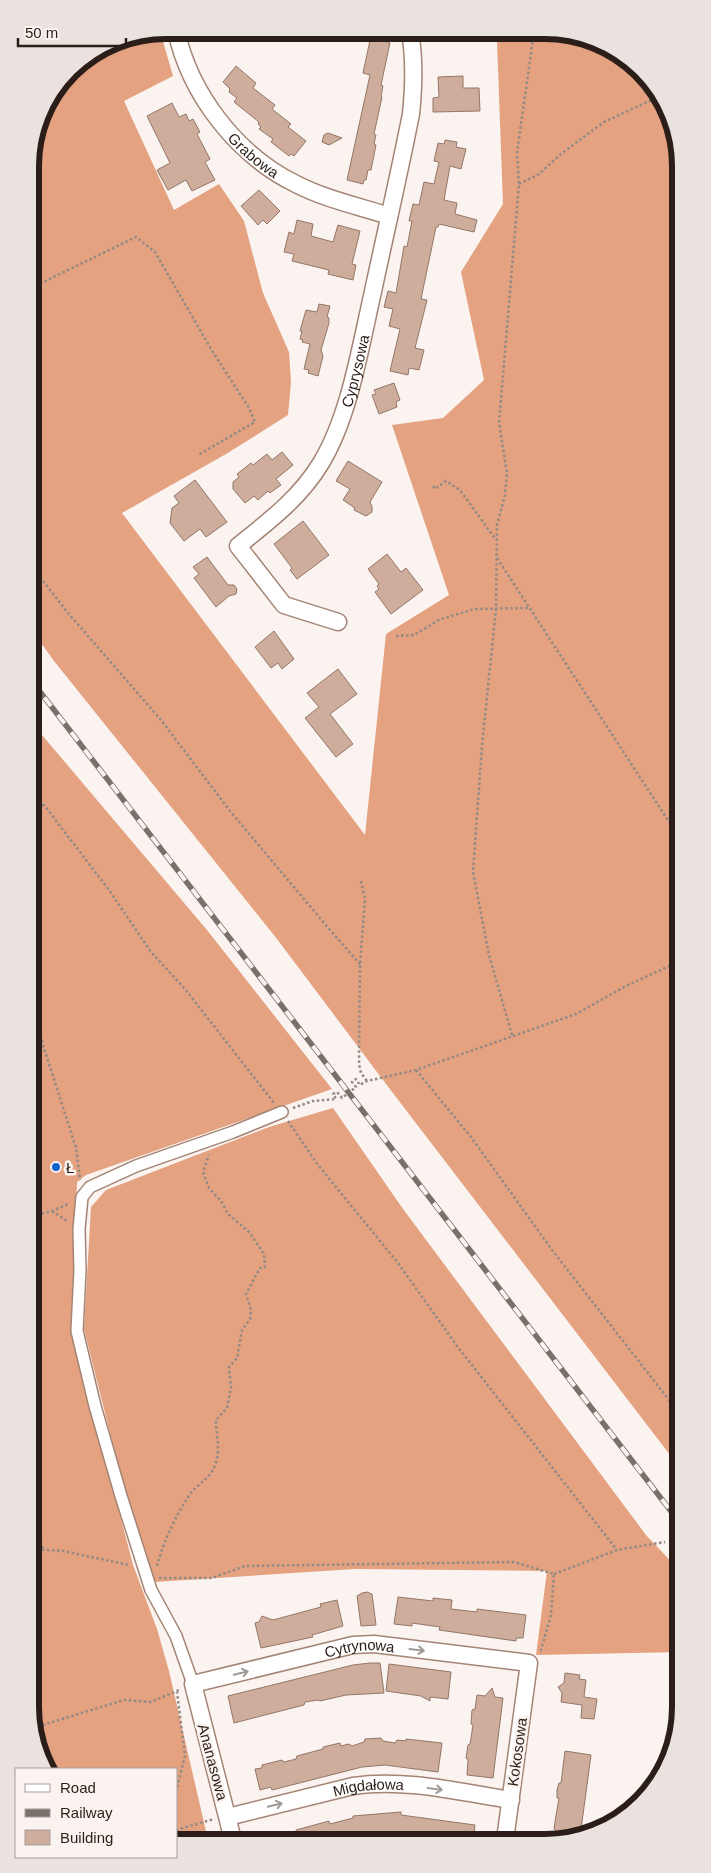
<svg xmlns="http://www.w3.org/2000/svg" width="711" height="1873" viewBox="0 0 711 1873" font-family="Arial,sans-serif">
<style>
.forest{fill:#e4a280}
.building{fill:#cead9c;stroke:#957666}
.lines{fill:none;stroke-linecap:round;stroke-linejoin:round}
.service-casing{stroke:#a48474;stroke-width:10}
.pedestrian-casing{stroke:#a48474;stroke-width:14}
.minor-casing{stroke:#a48474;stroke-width:19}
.path{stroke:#948a85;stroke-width:2.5;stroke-dasharray:2.5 2.5;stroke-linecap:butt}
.service{stroke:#fff;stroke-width:8}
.pedestrian{stroke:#fff;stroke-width:11}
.minor{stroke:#fff;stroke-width:16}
.rail-casing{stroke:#7a706b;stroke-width:5.5}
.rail{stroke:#faf3f0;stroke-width:4;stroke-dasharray:11;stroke-linecap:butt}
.oneway{stroke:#a09a97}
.poi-dot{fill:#1262cc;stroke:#faf3f0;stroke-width:2}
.labels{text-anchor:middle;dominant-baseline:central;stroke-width:5;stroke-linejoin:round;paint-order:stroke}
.street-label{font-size:15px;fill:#2b1e18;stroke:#faf3f0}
.poi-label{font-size:15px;fill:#2b1e18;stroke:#faf3f0;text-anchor:start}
.rim{fill:none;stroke:#2b1e18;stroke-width:6}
</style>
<rect width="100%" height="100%" fill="#faf3f0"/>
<path class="forest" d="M 160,31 L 173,76 L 124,101 L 174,210 L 219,184 L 244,221 L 263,293 L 289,352 L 291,382 L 288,415 L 226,454 L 122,513 L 365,835 L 386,634 L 449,595 L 392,425 L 443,418 L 484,380 L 461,272 L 503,204 L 497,41 L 501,32 L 572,33 L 642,70 L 678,139 L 680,1468 L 386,1084 L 277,939 L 54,661 L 31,629 L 30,156 L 44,106 L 76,64 L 114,40 Z
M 31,722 L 207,930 L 332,1089 L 86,1175 L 77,1182 L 71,1327 L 133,1565 L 157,1629 L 169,1671 L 208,1840 L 176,1840 L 176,1769 L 51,1769 L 33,1734 Z
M 333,1108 L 403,1209 L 646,1535 L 681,1572 L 681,1652 L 536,1655 L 547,1571 L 355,1569 L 155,1582 L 124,1489 L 84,1329 L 91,1207 L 106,1190 L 269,1127 Z"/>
<path class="building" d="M 372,31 L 387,34 L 387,38 L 389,38 L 388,43 L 390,43 L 381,85 L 383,86 L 381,96 L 382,97 L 374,134 L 376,135 L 374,144 L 376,145 L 371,170 L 368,170 L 366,180 L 364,180 L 363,184 L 347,180 L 370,75 L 363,73 Z
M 236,66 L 256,83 L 253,88 L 275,105 L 272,109 L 291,124 L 288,127 L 306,141 L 294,156 L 291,154 L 289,156 L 271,142 L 273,139 L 259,129 L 261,127 L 258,124 L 259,122 L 234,102 L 237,98 L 229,92 L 230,89 L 223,82 Z
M 463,76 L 463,88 L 479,88 L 480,111 L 433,112 L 433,98 L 439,97 L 438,77 Z
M 172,103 L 179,117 L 186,114 L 189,121 L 193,119 L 200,132 L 197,134 L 210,159 L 205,162 L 215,180 L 192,191 L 186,180 L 168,190 L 157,170 L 170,163 L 147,116 Z
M 328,133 L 342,138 L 329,145 L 322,142 L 324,135 Z
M 445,140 L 457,142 L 456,147 L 466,149 L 461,169 L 450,166 L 444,200 L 457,203 L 455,214 L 477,220 L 474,232 L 439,224 L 438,227 L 436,227 L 421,299 L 427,300 L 415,348 L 424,350 L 419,370 L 409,368 L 408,375 L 390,371 L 400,329 L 389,326 L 393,309 L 384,307 L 388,291 L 396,293 L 404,246 L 407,247 L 412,221 L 409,221 L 413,204 L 419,205 L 424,182 L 434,184 L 439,162 L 434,161 L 438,143 L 444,144 Z
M 259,190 L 280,211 L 267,224 L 263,220 L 258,225 L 241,206 Z
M 297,220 L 313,224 L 311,236 L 333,242 L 338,225 L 360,231 L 352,264 L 356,265 L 353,280 L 328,274 L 329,270 L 292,261 L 294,254 L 284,252 L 289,232 L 294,234 Z
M 319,304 L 330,306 L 327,317 L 329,318 L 329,323 L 321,350 L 323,356 L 318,376 L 308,373 L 309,370 L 304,369 L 310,344 L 302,342 L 303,340 L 300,339 L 302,331 L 300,331 L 306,310 L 317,312 Z
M 394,383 L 400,400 L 396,402 L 397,407 L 379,414 L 372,395 L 376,394 L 374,390 Z
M 282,452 L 293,465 L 276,479 L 281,485 L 270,493 L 268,491 L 258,500 L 254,496 L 245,503 L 233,489 L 233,482 L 239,477 L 237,474 L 251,463 L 253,465 L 267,454 L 272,460 Z
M 348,461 L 382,482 L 370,502 L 372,507 L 372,512 L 366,516 L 354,510 L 355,508 L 343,500 L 350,489 L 336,481 Z
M 195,480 L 227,522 L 206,537 L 200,529 L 184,541 L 170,523 L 172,508 L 179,503 L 174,496 Z
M 303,521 L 329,555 L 297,579 L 290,570 L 292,568 L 274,544 Z
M 387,554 L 401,572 L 406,568 L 423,590 L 391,614 L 375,592 L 379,589 L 377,586 L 379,584 L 368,569 Z
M 207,557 L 228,585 L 234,585 L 237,589 L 236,594 L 229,596 L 216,607 L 194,578 L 199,574 L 193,567 Z
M 274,631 L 294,659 L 282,669 L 278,663 L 271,668 L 255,647 Z
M 338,669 L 357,694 L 330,714 L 353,744 L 336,757 L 305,718 L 319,707 L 307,693 Z
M 367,1592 L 372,1594 L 376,1625 L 361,1626 L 357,1596 L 362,1593 Z
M 398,1597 L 433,1601 L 433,1598 L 452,1600 L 451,1609 L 477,1612 L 477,1609 L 526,1615 L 523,1638 L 516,1638 L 516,1641 L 439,1630 L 440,1627 L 412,1623 L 412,1626 L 394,1624 Z
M 337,1600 L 343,1626 L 312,1635 L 313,1637 L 261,1648 L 255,1623 L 259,1622 L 262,1616 L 273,1620 L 321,1607 L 320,1604 Z
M 370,1663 L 380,1663 L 384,1693 L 346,1695 L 320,1701 L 318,1700 L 305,1702 L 304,1705 L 234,1723 L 228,1696 L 353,1665 Z
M 389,1664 L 451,1672 L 448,1699 L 430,1697 L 430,1701 L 421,1696 L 386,1691 Z
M 565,1673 L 580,1675 L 579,1679 L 586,1680 L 584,1697 L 597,1699 L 594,1719 L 581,1718 L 582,1705 L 561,1702 L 562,1693 L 558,1687 L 564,1683 Z
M 492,1688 L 495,1697 L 503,1698 L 493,1778 L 467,1775 L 468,1760 L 466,1758 L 468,1745 L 470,1744 L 473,1725 L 471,1724 L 472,1710 L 475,1709 L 477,1695 L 485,1696 Z
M 381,1738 L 383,1741 L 395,1743 L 397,1740 L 406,1741 L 406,1739 L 442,1743 L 438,1772 L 385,1765 L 362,1767 L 272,1790 L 271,1787 L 260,1790 L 255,1769 L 262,1768 L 262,1765 L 282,1760 L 284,1762 L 296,1759 L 297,1756 L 323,1749 L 323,1747 L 340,1743 L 341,1746 L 349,1744 L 352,1746 L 364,1742 L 365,1739 Z
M 565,1751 L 591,1755 L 580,1837 L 572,1840 L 555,1840 L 556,1830 L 554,1829 L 555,1822 L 559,1798 L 557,1798 L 557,1790 L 559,1783 L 561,1783 Z
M 401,1812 L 401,1815 L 475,1825 L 473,1840 L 397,1840 L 378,1839 L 366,1840 L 299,1840 L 296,1830 L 329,1821 L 330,1824 L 353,1818 L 353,1816 Z"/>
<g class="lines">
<g class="service-casing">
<path id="service" d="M 680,1538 L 676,1540 L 678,1554 L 680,1557"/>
</g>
<g class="pedestrian-casing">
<path id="pedestrian" d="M 193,1684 L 176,1636 L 151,1590 L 121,1496 L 95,1406 L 77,1331 L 80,1270 L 79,1229 L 82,1197 L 90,1187 L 136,1166 L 233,1132 L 282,1112"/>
</g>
<g class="minor-casing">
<g id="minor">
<path id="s1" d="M 176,30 C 190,95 237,155 296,184 C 325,199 358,206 389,216"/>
<path id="s2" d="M 338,622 L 284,605 L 238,546 C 269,521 300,498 321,463 C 349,417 360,349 372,296 C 385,235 399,175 411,114 C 414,85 415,60 410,32"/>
<path id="s3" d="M 228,1817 L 353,1786 C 404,1778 460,1792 511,1800"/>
<path id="s4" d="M 233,1840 L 193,1684 L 353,1645 L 374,1644 L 529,1663 L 505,1840"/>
</g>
</g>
<path class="path" d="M 519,184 L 539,174 L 561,154 L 604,122 L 656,98
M 31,288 L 136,237 L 155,252 L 211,349 L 249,408 L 255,422 L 198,455
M 433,486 L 435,489 L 446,481 L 460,490 L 496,540
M 497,558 L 679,837
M 31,565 L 68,613 L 161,720 L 230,811 L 330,930 L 360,964
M 396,636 L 414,635 L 439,620 L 474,609 L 529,608
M 31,788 L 109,890 L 151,952 L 185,989 L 274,1103
M 31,807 L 44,805
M 361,881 L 365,899 L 360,964 L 359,1064 L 361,1073 L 367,1081
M 32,991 L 43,1045 L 76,1148 L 80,1180
M 512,1035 L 489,955 L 473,872 L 482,746 L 496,609 L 497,525 L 505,495 L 507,473 L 499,423 L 519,184 L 517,153 L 534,32
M 416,1070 L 471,1137 L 552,1250 L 680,1414
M 293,1108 L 313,1101 L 336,1099 L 333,1094 L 337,1092 L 342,1098 L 356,1087 L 352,1082 L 356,1079 L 360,1085 L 367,1081 L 416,1070 L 576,1014 L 626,986 L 680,961
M 288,1121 L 318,1165 L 398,1263 L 457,1346 L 617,1550
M 52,1211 L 67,1221
M 32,1216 L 52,1211 L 68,1204
M 32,1507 L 43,1549
M 32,1549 L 63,1551 L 129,1565
M 157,1566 C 163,1543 175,1517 188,1497 C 196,1484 210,1480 215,1465 C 221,1450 216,1435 216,1420 L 227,1408 L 231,1387 L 229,1367 L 237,1358 L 242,1330 L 250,1319 L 251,1310 L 246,1294 L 260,1268 L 265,1267 L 264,1254 L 249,1232 L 228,1214 L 221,1201 L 209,1188 L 203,1172 L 209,1155
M 554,1574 L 617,1550 L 665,1542
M 159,1578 L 212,1578 L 245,1566 L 514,1562 L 554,1574 L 551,1615 L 540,1653
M 33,1728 L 124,1700 L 151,1702 L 179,1690
M 176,1792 L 185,1756 L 177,1692
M 176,1830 L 214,1819"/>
<use href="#service" class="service"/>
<use href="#pedestrian" class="pedestrian"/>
<use href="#minor" class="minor"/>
<g class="rail-casing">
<path id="rail" d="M 31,680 L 680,1523"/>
</g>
<use href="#rail" class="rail"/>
</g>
<defs><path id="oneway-shaft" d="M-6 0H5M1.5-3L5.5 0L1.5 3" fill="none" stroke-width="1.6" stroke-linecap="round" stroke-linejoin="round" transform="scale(1.25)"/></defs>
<g class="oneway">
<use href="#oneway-shaft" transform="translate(417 1650) rotate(7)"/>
<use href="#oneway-shaft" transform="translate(241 1673) rotate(-14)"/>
<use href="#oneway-shaft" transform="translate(435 1789) rotate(8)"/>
<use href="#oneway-shaft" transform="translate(275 1805) rotate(-14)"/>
</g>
<circle class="poi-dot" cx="56" cy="1167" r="5"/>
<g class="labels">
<g class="street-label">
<text stroke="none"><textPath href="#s1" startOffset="150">Grabowa</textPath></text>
<text stroke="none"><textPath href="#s2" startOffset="348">Cyprysowa</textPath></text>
<text stroke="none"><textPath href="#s4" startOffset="332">Cytrynowa</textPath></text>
<text transform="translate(517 1752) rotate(-82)">Kokosowa</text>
<text transform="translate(213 1762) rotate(75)">Ananasowa</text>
<text stroke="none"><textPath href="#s3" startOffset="144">Migdałowa</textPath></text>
</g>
<g class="poi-label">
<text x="66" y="1167">Ł</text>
</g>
</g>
<path d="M0 0H711V1873H0ZM166 39H545A127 127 0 0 1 672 166V1707A127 127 0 0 1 545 1834H166A127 127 0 0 1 39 1707V166A127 127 0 0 1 166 39Z" fill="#e9e2df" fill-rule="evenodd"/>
<path class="rim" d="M166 39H545A127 127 0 0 1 672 166V1707A127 127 0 0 1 545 1834H166A127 127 0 0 1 39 1707V166A127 127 0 0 1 166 39Z"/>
<rect x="15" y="1768" width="162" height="90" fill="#faf3f0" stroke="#a79e9a"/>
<rect x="25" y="1784" width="25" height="8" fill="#ffffff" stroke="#a79e9a"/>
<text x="60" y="1793" font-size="15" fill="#2b1e18">Road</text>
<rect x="25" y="1809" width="25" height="8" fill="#7a706b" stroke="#a79e9a"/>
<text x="60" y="1818" font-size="15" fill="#2b1e18">Railway</text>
<rect x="25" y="1830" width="25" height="15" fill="#cead9c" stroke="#a79e9a"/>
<text x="60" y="1843" font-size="15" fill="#2b1e18">Building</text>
<path d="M18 38v8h108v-8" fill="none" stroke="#2b1e18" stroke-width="2.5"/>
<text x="25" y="38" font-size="15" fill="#2b1e18" stroke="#faf3f0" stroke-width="4" paint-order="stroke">50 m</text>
</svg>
